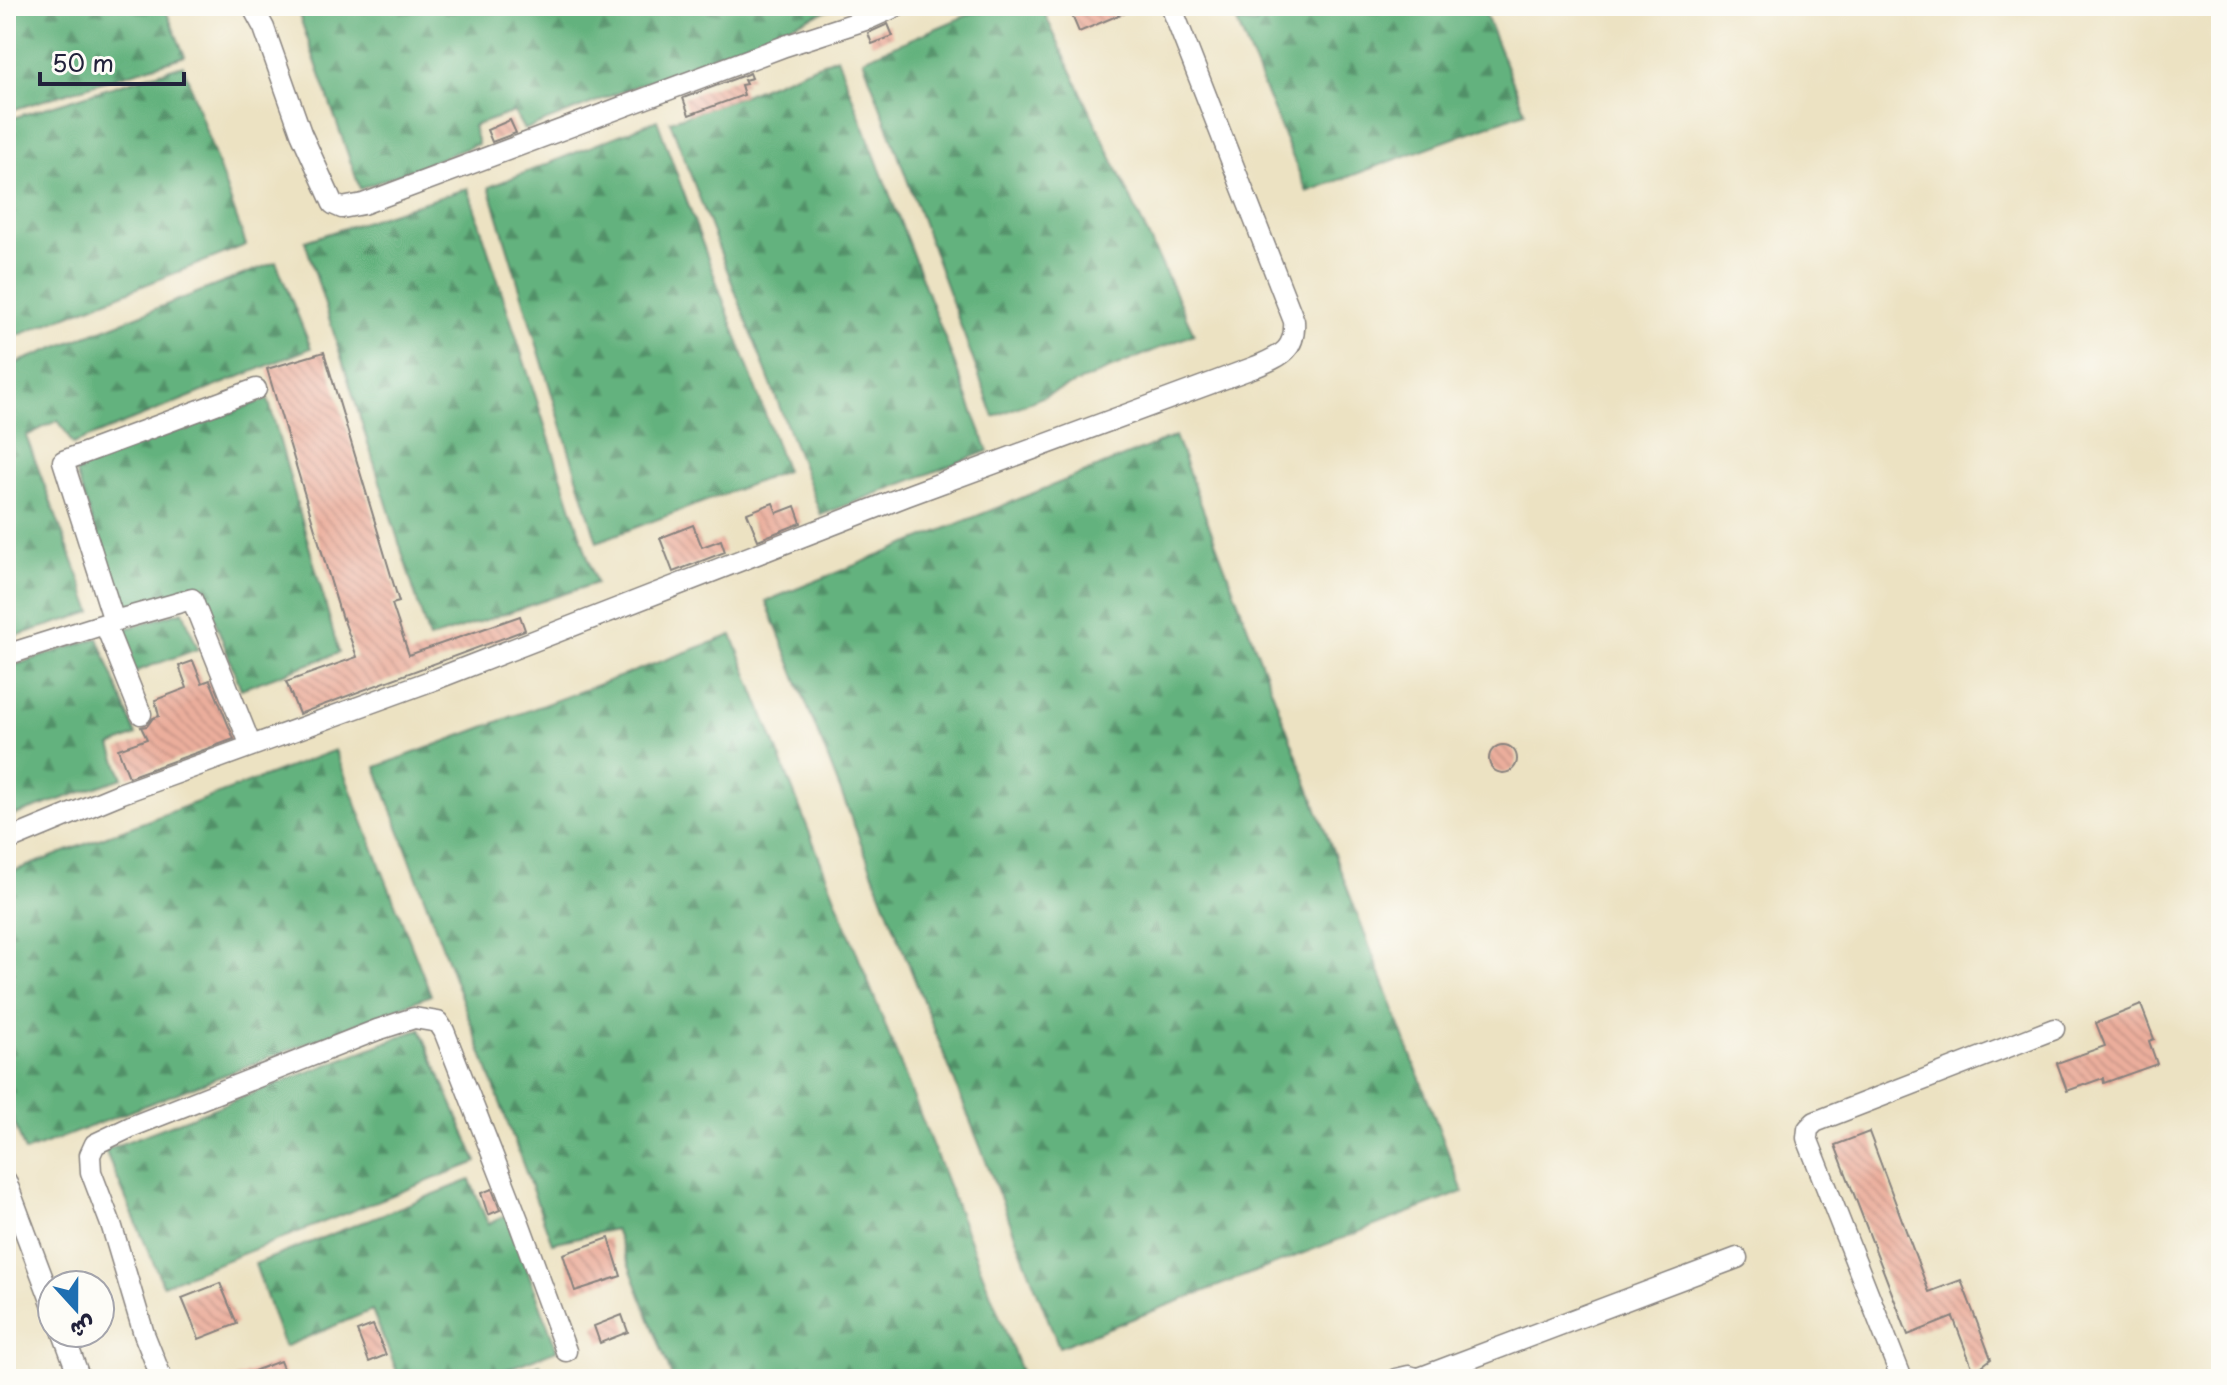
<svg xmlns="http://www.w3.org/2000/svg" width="2227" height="1385" viewBox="0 0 2227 1385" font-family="'Playpen Sans','Playpen Sans Arabic',sans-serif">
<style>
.forest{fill:url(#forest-firs);stroke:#426a5c;stroke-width:2}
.building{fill:url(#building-back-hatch)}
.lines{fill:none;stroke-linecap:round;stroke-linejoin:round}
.minor-casing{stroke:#87827e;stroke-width:23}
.minor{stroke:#fff;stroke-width:20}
</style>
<defs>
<pattern id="forest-firs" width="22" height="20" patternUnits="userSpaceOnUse" patternTransform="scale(2)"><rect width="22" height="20" fill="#63b27e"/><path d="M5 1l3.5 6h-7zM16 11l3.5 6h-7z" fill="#519068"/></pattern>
<pattern id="building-back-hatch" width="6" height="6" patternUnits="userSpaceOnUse" patternTransform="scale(2)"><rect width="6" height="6" fill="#ebae9c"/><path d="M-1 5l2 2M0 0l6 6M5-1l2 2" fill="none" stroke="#c99587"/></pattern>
</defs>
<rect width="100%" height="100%" fill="#fdfcf7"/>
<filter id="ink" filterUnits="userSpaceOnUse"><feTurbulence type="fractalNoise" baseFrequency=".0125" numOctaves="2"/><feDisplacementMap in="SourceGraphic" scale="16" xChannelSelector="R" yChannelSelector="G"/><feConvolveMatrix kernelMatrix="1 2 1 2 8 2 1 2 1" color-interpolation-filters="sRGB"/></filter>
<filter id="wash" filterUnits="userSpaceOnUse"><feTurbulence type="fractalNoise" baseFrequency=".006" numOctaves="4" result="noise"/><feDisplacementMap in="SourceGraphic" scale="32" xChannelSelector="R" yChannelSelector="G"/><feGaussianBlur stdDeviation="1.8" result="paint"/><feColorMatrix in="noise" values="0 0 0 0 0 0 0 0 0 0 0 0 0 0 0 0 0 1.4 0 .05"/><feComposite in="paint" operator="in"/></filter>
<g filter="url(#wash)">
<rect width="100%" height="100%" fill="#ece2c2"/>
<path class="forest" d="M 6,6 L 164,6 L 185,56 L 6,112 Z
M 296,6 L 839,6 L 524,130 L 514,112 L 473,126 L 478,144 L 360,189 Z
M 989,6 L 1041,6 L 1194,334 L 994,417 L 863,59 Z
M 1249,6 L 1482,6 L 1525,112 L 1307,192 L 1237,22 L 1257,24 Z
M 837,57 L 988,451 L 821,515 L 670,121 L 744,95 Z
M 183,65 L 246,245 L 6,340 L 6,120 Z
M 657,120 L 786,471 L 597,542 L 489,187 Z
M 468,188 L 596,583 L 429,639 L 305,241 Z
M 276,262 L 311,348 L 73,444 L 58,420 L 26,436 L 92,612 L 6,639 L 6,367 Z
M 268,399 L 339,653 L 241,689 L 204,592 L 120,607 L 74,467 Z
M 1175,436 L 1463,1192 L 1059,1347 L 766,601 Z
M 183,611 L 198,649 L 134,672 L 118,631 Z
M 732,635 L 1024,1379 L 673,1379 L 615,1229 L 552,1243 L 376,767 Z
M 98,638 L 136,735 L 111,746 L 123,778 L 6,818 L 6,668 Z
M 335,750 L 431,995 L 25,1152 L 6,1099 L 6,874 Z
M 420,1029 L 477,1162 L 163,1285 L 105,1150 Z
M 470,1180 L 488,1224 L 507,1215 L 557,1350 L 481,1379 L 400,1379 L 372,1310 L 284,1347 L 255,1264 Z
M 540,1364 L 546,1379 L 502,1379 Z"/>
<g id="blocks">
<path class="building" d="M 1068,6 L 1140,6 L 1079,32 Z
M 888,24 L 893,36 L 872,44 L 868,33 Z
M 750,73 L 752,78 L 744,80 L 746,84 L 741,85 L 744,95 L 689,115 L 683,98 Z
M 510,120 L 516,133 L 492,142 L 487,130 Z
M 324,352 L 399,602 L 392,604 L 409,655 L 520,616 L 525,630 L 299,714 L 286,682 L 357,657 L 343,618 L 342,619 L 267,369 Z
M 773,503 L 777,513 L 795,506 L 801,523 L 758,540 L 747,513 Z
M 693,525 L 702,547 L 721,540 L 725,552 L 673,572 L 660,538 Z
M 193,661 L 202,683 L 210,680 L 234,739 L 129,777 L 118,749 L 147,739 L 141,727 L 147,726 L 153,718 L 159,716 L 155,700 L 187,688 L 179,666 Z
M1489 759a14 14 0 1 1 28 0a14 14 0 1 1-28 0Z
M 2141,1005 L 2154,1039 L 2149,1041 L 2157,1064 L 2104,1083 L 2103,1078 L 2067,1091 L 2057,1063 L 2105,1046 L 2096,1023 Z
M 1869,1132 L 1929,1292 L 1961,1280 L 1991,1359 L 1974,1372 L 1953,1317 L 1908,1335 L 1835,1145 Z
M 492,1189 L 500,1210 L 488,1215 L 481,1193 Z
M 609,1238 L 621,1276 L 575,1291 L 563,1254 Z
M 220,1283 L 237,1324 L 199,1339 L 182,1298 Z
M 622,1315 L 628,1332 L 600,1343 L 594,1326 Z
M 373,1325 L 386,1355 L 369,1362 L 357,1331 Z
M 280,1361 L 287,1379 L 235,1379 L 235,1378 Z"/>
</g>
</g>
<g filter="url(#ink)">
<use href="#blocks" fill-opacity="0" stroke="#87827e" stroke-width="2"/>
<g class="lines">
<g class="minor-casing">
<path id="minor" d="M 252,6 L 264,28 L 301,133 L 333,204 L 342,208 L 363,204 L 785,46 L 868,19 L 897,6
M 114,621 L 192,599 L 251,746
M 105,624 L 141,714
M 6,655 L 114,621 L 63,461 L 256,389
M 6,841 L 122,793 L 436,679 L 906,496 L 1255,367 C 1280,356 1296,351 1294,321 L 1171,6
M 6,1181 L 52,1303
M 63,1333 L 80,1379
M 1419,1378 L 1737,1258
M 162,1379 L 144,1334 L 112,1227 L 91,1172 L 90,1155 L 95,1144 L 133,1126 L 377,1030 L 414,1018 L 438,1022 L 444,1031 L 518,1220 L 566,1351
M 1396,1379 L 1409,1376 L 1420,1379
M 1902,1379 L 1807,1138 L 1808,1129 L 1815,1122 L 2054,1029"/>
</g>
<use href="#minor" class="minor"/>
</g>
</g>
<rect width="2227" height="1385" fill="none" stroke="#fdfcf7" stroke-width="32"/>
<g transform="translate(76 1309) rotate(159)"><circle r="38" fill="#fdfcf7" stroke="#a5a5ac" stroke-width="2"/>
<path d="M0-6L14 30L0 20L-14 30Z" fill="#1f6fb2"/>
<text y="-12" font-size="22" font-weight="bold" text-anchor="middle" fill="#22223b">ش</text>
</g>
<path d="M40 72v12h144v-12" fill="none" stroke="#22223b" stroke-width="4"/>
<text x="52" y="72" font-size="24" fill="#22223b" stroke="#fdfcf7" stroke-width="6" paint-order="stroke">50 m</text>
</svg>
